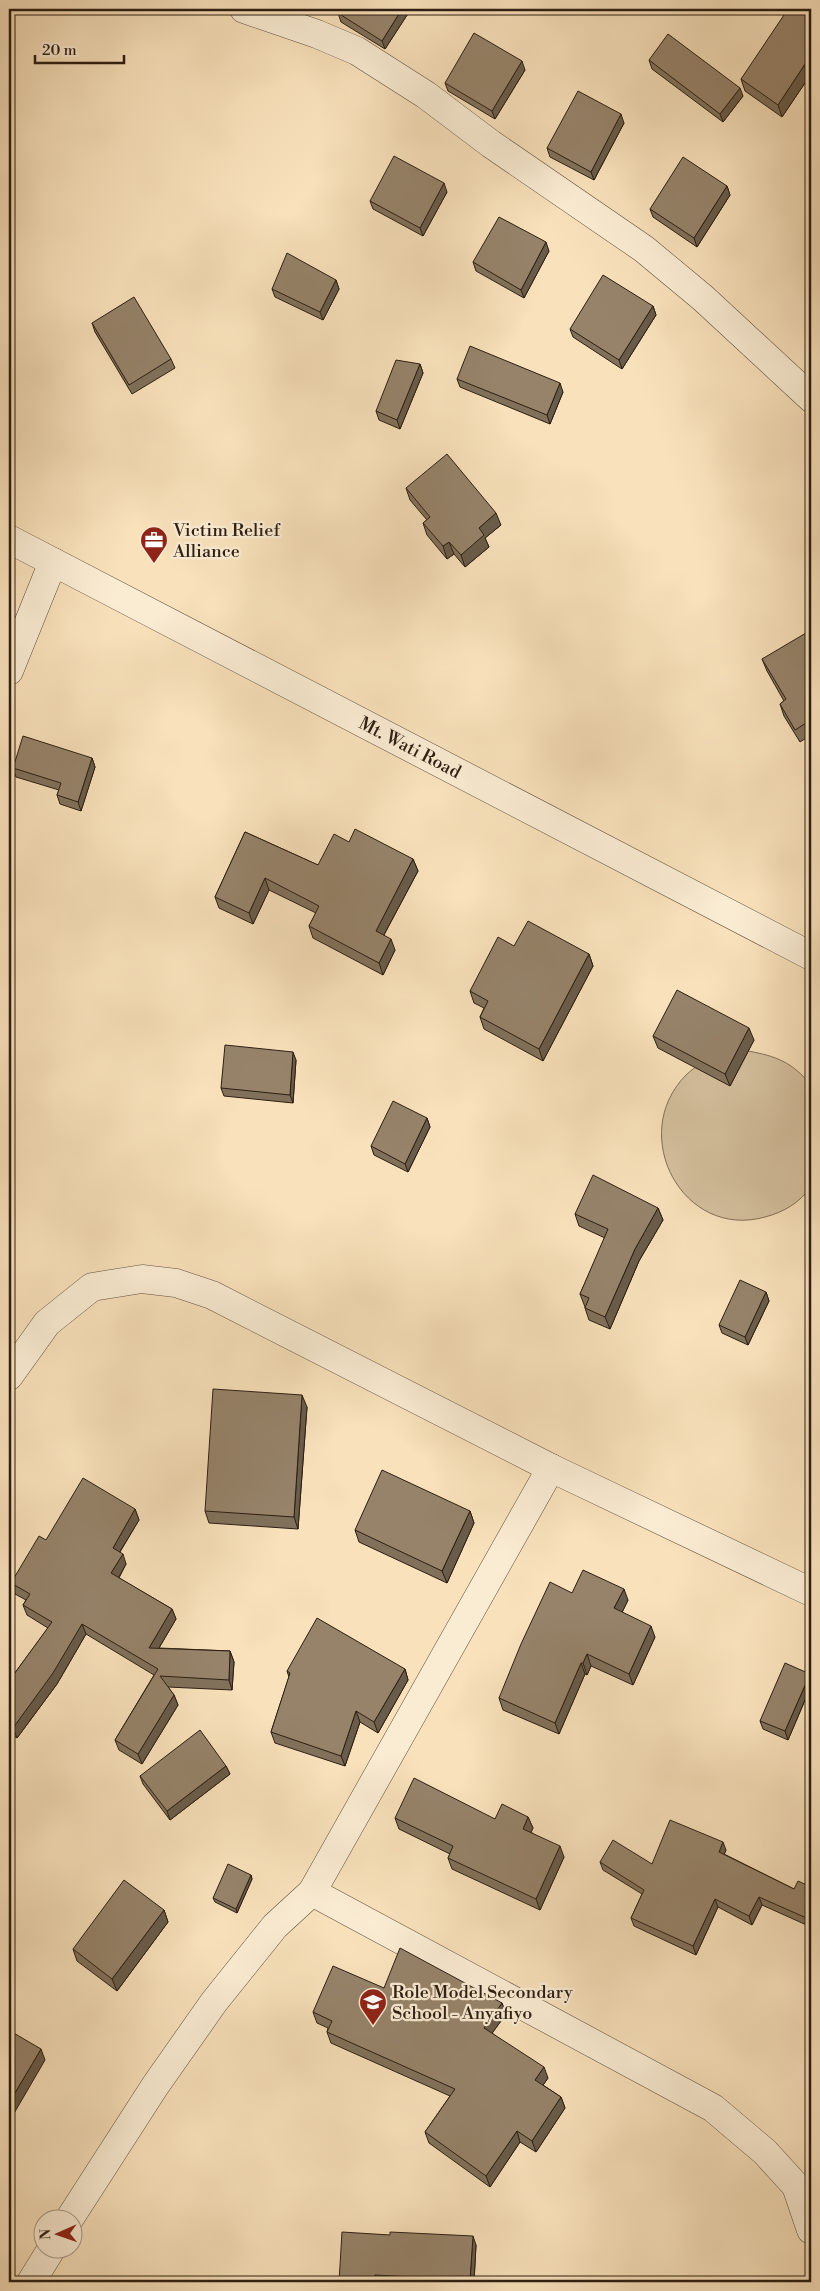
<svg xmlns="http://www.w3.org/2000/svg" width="820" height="2291" viewBox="0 0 820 2291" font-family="'Libre Bodoni',serif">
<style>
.green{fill:#d5c09e;stroke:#806f58}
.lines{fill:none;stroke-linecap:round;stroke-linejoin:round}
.street-casing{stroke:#5f4f3d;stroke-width:29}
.street{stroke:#faecd3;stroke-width:28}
.wall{fill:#81715b;stroke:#2c1e13}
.shaded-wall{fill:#695c4a;stroke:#2c1e13}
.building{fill:#96836a;stroke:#2c1e13}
.labels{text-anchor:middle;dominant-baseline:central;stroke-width:4.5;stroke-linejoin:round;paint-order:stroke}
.poi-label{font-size:18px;fill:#2c1e13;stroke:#faecd3;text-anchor:start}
.street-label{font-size:18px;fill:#2c1e13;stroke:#faecd3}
</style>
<rect width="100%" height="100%" fill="#f8e1bb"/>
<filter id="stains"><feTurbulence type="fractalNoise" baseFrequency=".004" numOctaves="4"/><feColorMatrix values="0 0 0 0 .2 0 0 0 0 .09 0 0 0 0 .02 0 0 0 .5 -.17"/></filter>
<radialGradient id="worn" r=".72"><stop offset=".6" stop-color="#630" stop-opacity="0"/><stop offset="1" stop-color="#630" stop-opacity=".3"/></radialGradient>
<path class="green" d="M 748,1051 C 776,1056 792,1062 811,1085 L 811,1187 C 799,1203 784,1212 765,1217 C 683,1240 627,1135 686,1075 C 696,1066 708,1057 722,1054 C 730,1052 739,1052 748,1051 Z"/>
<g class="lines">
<g class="street-casing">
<g id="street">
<path d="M 244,9 L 317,34 L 357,51 L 426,95 L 491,144 L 644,249 L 703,298 L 811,398"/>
<path id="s1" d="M 9,539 L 811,956"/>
<path d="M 9,671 L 53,562"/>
<path d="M 9,1376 L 47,1323 L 92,1287 L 142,1279 L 176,1283 L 212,1295 L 551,1468 L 811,1592"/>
<path d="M 312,1892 L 713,2108 L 765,2152 L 796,2186 L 811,2230"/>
<path d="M 70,2218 L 155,2086 L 214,2002 L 275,1926 L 312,1892 L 551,1468"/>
<path d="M 31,2282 L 52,2248"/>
</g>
</g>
<use href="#street" class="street"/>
</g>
<path class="wall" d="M 341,9 L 411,9 L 385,49 L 341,22 L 338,13 Z
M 811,9 L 811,74 L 782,117 L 745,91 L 741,79 Z
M 649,60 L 743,96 L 723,122 L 652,69 Z
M 525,70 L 495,119 L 448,91 L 445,83 Z
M 624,123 L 594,180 L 550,157 L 547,148 Z
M 727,186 L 730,195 L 697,247 L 653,217 L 650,209 Z
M 447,192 L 423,236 L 373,209 L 370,201 Z
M 549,251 L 524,298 L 476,271 L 473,262 Z
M 336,280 L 339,289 L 323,320 L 275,297 L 272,289 Z
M 653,306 L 656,315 L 622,369 L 573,337 L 570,329 Z
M 92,323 L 171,359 L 175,368 L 132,394 L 95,332 Z
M 811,350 L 811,369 L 810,368 L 807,360 Z
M 420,364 L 423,373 L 400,429 L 379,420 L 376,411 Z
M 457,379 L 563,392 L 550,424 L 460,387 Z
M 406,488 L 501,525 L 485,538 L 489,547 L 465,567 L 454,554 L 447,559 L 427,535 L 423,523 L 427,520 L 410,500 Z
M 811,642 L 811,735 L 800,742 L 784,716 L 780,704 L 784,701 L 767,671 L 762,659 Z
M 92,758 L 95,767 L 81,811 L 60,804 L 57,795 L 59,790 L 16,777 L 13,768 Z
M 245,832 L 318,865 L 349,842 L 413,859 L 418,871 L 384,935 L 395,950 L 383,975 L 313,938 L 309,926 L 316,913 L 269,890 L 253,924 L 219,908 L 215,897 Z
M 514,946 L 589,954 L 593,966 L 543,1061 L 484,1029 L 480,1017 L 484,1008 L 474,1003 L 470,991 Z
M 653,1036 L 754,1040 L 730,1086 L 658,1048 Z
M 296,1060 L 293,1103 L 224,1096 L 221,1088 Z
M 427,1118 L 430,1127 L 408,1172 L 374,1155 L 371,1146 Z
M 658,1208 L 663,1220 L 639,1261 L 610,1329 L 589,1320 L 585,1308 L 585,1307 L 580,1294 L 605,1238 L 579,1226 L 575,1214 Z
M 766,1292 L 769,1301 L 748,1345 L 722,1333 L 719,1325 Z
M 307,1407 L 298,1529 L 209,1523 L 205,1511 Z
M 135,1509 L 139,1520 L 120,1552 L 126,1564 L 119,1578 L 172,1609 L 176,1619 L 159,1648 L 230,1651 L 234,1662 L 232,1690 L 168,1687 L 174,1695 L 178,1705 L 142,1764 L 119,1750 L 115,1740 L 154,1675 L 86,1634 L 57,1684 L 17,1738 L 9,1733 L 9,1681 L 48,1628 L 27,1615 L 23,1605 L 26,1600 L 15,1594 L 11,1583 L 46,1540 Z
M 470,1511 L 474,1523 L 447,1583 L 359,1542 L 355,1530 Z
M 572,1593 L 628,1600 L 622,1612 L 655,1637 L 633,1685 L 591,1666 L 587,1675 L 585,1674 L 559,1734 L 503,1710 L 499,1698 Z
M 405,1669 L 408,1680 L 378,1733 L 360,1722 L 345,1766 L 275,1743 L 271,1732 L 289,1677 L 287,1671 Z
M 810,1674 L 811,1678 L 811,1686 L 788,1740 L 763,1729 L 760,1721 Z
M 226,1766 L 230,1774 L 170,1820 L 143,1784 L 140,1776 Z
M 528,1817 L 533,1828 L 531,1832 L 564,1857 L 540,1910 L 452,1869 L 448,1858 L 450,1854 L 399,1829 L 395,1818 L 495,1819 Z
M 726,1850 L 724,1854 L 794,1889 L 811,1887 L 811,1927 L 762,1905 L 752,1925 L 718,1907 L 696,1955 L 634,1926 L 631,1918 L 642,1894 L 603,1870 L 600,1862 L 652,1864 Z
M 251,1875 L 252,1879 L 237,1913 L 215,1902 L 213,1898 Z
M 164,1910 L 168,1922 L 117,1991 L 77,1961 L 73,1949 Z
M 384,1988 L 502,2003 L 506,2014 L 492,2033 L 548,2078 L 543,2085 L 561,2097 L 565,2108 L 536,2152 L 520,2142 L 490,2187 L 429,2143 L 425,2132 L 450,2096 L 331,2043 L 327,2032 L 328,2028 L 317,2023 L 313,2012 Z
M 476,2245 L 474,2282 L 339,2282 Z"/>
<path class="shaded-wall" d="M 402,9 L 411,9 L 385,49 L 382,41 Z
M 811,55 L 811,74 L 782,117 L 778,105 Z
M 522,61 L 525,70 L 495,119 L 492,111 Z
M 740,88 L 743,96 L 723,122 L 720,114 Z
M 621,114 L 624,123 L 594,180 L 591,172 Z
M 444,183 L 447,192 L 423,236 L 420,228 Z
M 727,186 L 730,195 L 697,247 L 694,238 Z
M 546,242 L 549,251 L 524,298 L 521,290 Z
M 336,280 L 339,289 L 323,320 L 320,312 Z
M 653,306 L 656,315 L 622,369 L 619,360 Z
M 420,364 L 423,373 L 400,429 L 397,420 Z
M 560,383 L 563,392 L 550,424 L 547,415 Z
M 496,513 L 501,525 L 485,538 L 489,547 L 465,567 L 461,555 L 479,528 Z
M 449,542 L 454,554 L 447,559 L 443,546 Z
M 92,758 L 95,767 L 81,811 L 78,802 Z
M 413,859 L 418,871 L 380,942 L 376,931 Z
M 265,878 L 269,890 L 253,924 L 249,913 Z
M 391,939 L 395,950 L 383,975 L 379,963 Z
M 589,954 L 593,966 L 543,1061 L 539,1049 Z
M 749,1028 L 754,1040 L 730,1086 L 725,1074 Z
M 293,1052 L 296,1060 L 293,1103 L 290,1095 Z
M 427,1118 L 430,1127 L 408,1172 L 405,1164 Z
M 658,1208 L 663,1220 L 639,1261 L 610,1329 L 605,1317 L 635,1249 Z
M 766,1292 L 769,1301 L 748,1345 L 745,1337 Z
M 302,1395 L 307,1407 L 298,1529 L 294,1517 Z
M 135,1509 L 139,1520 L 116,1558 L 113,1548 Z
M 470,1511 L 474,1523 L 447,1583 L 442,1571 Z
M 123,1554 L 126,1564 L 115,1584 L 111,1573 Z
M 624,1589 L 628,1600 L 619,1619 L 614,1608 Z
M 172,1609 L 176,1619 L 153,1658 L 149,1648 Z
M 82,1624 L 86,1634 L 57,1684 L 17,1738 L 13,1728 Z
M 651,1626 L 655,1637 L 633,1685 L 629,1674 Z
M 230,1651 L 234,1662 L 232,1690 L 229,1680 Z
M 587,1654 L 591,1666 L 587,1675 L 583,1663 Z
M 581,1663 L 585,1674 L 559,1734 L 555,1723 Z
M 405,1669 L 408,1680 L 378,1733 L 374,1722 Z
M 810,1674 L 811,1678 L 811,1686 L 788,1740 L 785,1731 Z
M 174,1695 L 178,1705 L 142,1764 L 138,1754 Z
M 356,1711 L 360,1722 L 345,1766 L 341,1756 Z
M 226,1766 L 230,1774 L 170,1820 L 167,1811 Z
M 528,1817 L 533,1828 L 527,1840 L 523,1829 Z
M 723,1842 L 726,1850 L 722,1860 L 719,1852 Z
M 560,1846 L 564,1857 L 540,1910 L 536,1899 Z
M 251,1875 L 252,1879 L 237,1913 L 236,1909 Z
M 759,1897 L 762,1905 L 752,1925 L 749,1916 Z
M 715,1899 L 718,1907 L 696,1955 L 693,1946 Z
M 164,1910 L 168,1922 L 117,1991 L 112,1979 Z
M 502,2003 L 506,2014 L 488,2039 L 484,2028 Z
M 41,2049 L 45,2060 L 9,2122 L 9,2103 Z
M 544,2067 L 548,2078 L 539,2091 L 535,2080 Z
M 561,2097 L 565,2108 L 536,2152 L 532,2141 Z
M 517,2131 L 520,2142 L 490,2187 L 486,2176 Z
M 473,2236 L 476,2245 L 474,2282 L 471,2282 L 470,2280 Z
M 375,2275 L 378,2282 L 375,2282 Z"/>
<path class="building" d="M 341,9 L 402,9 L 382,41 L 338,13 Z
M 788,9 L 811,9 L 811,55 L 778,105 L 741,79 Z
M 474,33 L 522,61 L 492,111 L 445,83 Z
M 668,34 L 740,88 L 720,114 L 649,60 Z
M 578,91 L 621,114 L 591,172 L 547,148 Z
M 394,156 L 444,183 L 420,228 L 370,201 Z
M 683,157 L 727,186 L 694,238 L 650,209 Z
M 499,217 L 546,242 L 521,290 L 473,262 Z
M 287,253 L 336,280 L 320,312 L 272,289 Z
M 603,275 L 653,306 L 619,360 L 570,329 Z
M 134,297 L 171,359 L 129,385 L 92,323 Z
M 470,346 L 560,383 L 547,415 L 457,379 Z
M 811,350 L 811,362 L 807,360 Z
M 396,360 L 420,364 L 397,420 L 376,411 Z
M 447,454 L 496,513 L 479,528 L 484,535 L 461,555 L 449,542 L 443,546 L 423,523 L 430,517 L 406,488 Z
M 806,633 L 811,642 L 811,720 L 795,730 L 780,704 L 786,699 L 762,659 Z
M 23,736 L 92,758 L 78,802 L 57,795 L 61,783 L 13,768 Z
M 355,829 L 413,859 L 376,931 L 391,939 L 379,963 L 309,926 L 319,906 L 265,878 L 249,913 L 215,897 L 245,832 L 318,865 L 334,834 L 349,842 Z
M 528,921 L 589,954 L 539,1049 L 480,1017 L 488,1001 L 470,991 L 498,937 L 514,946 Z
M 677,990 L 749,1028 L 725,1074 L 653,1036 Z
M 225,1045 L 293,1052 L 290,1095 L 221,1088 Z
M 393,1101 L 427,1118 L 405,1164 L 371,1146 Z
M 593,1175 L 658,1208 L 635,1249 L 605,1317 L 585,1308 L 589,1298 L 580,1294 L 608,1229 L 575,1214 Z
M 740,1280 L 766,1292 L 745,1337 L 719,1325 Z
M 213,1389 L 302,1395 L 294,1517 L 205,1511 Z
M 382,1470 L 470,1511 L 442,1571 L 355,1530 Z
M 83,1478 L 135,1509 L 113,1548 L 123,1554 L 111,1573 L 172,1609 L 149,1648 L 230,1651 L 229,1680 L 160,1676 L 174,1695 L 138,1754 L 115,1740 L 158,1669 L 82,1624 L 53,1673 L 13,1728 L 9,1725 L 9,1681 L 52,1622 L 23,1605 L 30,1594 L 11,1583 L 39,1536 L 46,1540 Z
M 583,1570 L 624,1589 L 614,1608 L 651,1626 L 629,1674 L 587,1654 L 583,1663 L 581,1663 L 555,1723 L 499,1698 L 521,1644 L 550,1582 L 572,1593 Z
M 317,1618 L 405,1669 L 374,1722 L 356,1711 L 341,1756 L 271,1732 L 290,1673 L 287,1671 Z
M 785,1663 L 810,1674 L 785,1731 L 760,1721 Z
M 200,1730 L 226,1766 L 167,1811 L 140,1776 Z
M 414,1778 L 495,1819 L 502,1804 L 528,1817 L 523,1829 L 560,1846 L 536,1899 L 448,1858 L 453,1846 L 395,1818 Z
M 670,1820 L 723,1842 L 719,1852 L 794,1889 L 798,1881 L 811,1887 L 811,1920 L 759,1897 L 749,1916 L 715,1899 L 693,1946 L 631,1918 L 644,1890 L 600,1862 L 613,1840 L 652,1864 Z
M 228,1864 L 251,1875 L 236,1909 L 213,1898 Z
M 124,1880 L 164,1910 L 112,1979 L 73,1949 Z
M 400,1948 L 502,2003 L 484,2028 L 544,2067 L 535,2080 L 561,2097 L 532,2141 L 517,2131 L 486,2176 L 425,2132 L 455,2089 L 327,2032 L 332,2021 L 313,2012 L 333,1966 L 384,1988 Z
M 12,2032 L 41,2049 L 9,2103 L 9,2037 Z
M 342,2232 L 390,2235 L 390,2232 L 473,2236 L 470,2280 L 375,2275 L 375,2282 L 339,2282 Z"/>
<defs>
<g id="office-pin" transform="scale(1.4375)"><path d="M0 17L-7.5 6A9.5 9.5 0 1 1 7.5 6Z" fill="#8f2418" stroke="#faecd3"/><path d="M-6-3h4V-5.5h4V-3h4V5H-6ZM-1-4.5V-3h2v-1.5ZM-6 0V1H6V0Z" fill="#fff"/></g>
<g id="school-pin" transform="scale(1.4375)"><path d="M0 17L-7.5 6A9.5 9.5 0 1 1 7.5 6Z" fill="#8f2418" stroke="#faecd3"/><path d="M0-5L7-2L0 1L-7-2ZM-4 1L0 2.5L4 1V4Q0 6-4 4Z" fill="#fff"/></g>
</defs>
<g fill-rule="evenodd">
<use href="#office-pin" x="154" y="540"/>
<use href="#school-pin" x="373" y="2002"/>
</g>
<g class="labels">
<g class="poi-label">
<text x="173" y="530">Victim Relief<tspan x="173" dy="21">Alliance</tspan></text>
<text x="392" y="1992">Role Model Secondary<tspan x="392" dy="21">School - Anyafiyo</tspan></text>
</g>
<g class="street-label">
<text stroke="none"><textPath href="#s1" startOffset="452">Mt. Wati Road</textPath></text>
</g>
</g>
<rect width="820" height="2291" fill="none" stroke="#f8e1bb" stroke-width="30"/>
<rect x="10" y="10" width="800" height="2271" fill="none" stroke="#2c1e13" stroke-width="2.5"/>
<rect x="15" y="15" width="790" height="2261" fill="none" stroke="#2c1e13"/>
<g transform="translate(58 2234) rotate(268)"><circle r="24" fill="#faecd3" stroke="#a89a86"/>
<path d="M0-4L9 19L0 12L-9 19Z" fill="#8f2418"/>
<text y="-8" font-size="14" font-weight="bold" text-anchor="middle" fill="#2c1e13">N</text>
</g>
<path d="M35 55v8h89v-8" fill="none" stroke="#2c1e13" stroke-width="2.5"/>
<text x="42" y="55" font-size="15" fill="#2c1e13" stroke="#faecd3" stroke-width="4" paint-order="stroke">20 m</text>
<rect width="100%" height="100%" filter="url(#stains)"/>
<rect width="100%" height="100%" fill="url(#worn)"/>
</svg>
